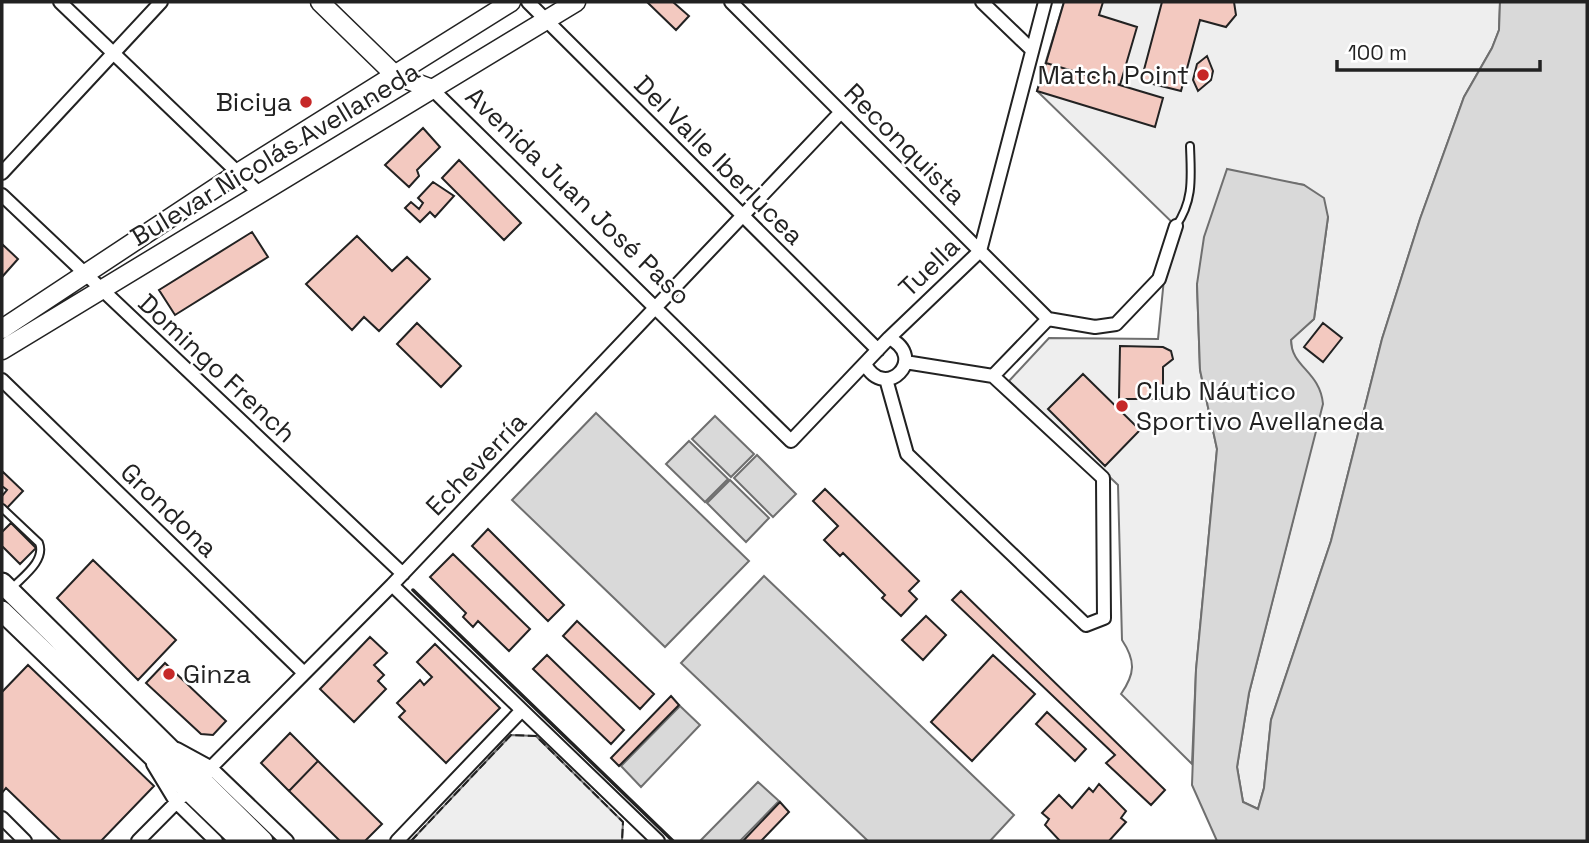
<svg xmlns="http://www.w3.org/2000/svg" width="1589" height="843" viewBox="0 0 1589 843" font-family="'Space Grotesk',sans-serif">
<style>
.green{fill:#eee;stroke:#6f6f6f;stroke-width:2}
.water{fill:#d9d9d9;stroke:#6f6f6f;stroke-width:2}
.building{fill:#f3c9c0;stroke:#222;stroke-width:2}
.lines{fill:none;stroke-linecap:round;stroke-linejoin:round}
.lane-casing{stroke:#222;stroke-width:10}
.street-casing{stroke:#222;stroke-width:16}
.secondary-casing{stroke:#222;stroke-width:21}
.primary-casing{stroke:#222;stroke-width:23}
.lane{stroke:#fff;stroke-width:6}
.street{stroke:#fff;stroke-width:12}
.secondary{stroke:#fff;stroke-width:18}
.primary{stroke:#fff;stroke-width:19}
.fence{stroke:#222;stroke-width:2;stroke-dasharray:9 3.5;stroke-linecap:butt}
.wall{stroke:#222;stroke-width:3.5}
.poi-dot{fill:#c62828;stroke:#fff;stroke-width:2.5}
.labels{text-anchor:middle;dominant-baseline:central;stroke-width:5;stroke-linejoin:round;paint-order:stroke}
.poi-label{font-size:26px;fill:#222;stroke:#fff;text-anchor:end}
.street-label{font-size:26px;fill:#222;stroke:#fff}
</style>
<rect width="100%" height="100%" fill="#fff"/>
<path class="green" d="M 1064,2 L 1500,2 L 1499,30 L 1492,48 L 1464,97 L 1420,219 L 1382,339 L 1331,541 L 1271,720 L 1264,788 L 1258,809 L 1243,802 L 1237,767 L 1249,693 L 1301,488 L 1291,339 L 1314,319 L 1328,217 L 1304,185 L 1280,181 L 1197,284 L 1200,370 L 1217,449 L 1196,670 L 1192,764 L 1121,694 C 1135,674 1136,661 1122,640 L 1118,485 L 1009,381 L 1049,338 L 1158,339 L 1164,279 L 1179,229 L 1037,91 Z
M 511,735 L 536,736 L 623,822 L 622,841 L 411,841 Z"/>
<path class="water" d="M 1500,2 L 1587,2 L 1587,841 L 1217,841 L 1192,785 L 1196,670 L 1217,449 L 1200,370 L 1197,284 L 1204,237 L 1227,169 L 1304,185 L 1324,198 L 1328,217 L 1314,319 L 1291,340 C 1291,367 1320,371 1323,404 L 1249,693 L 1237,767 L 1243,802 L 1258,809 L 1264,788 L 1271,720 L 1331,541 L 1382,339 L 1420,219 L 1464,97 L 1492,48 L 1499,30 Z
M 596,413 L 749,561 L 665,647 L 512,500 Z
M 715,416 L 754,454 L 731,477 L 692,439 Z
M 689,441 L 728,479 L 705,502 L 666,464 Z
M 757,455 L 796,494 L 773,517 L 734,478 Z
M 730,480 L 769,518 L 746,542 L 707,503 Z
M 764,576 L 1014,815 L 990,841 L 868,841 L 681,663 Z
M 680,706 L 700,725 L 641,787 L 621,766 Z
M 758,782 L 779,801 L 740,841 L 700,841 Z"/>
<path class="building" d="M 647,2 L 673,2 L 689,16 L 676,30 Z
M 1064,2 L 1103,2 L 1099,15 L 1137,27 L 1120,85 L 1046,63 Z
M 1162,2 L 1234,2 L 1236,15 L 1226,27 L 1200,20 L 1181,91 L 1141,81 Z
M 1207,56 L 1213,71 L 1211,80 L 1198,91 L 1193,80 L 1197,64 Z
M 1046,63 L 1163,98 L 1155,127 L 1037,91 Z
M 423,128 L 440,147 L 417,170 L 419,176 L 409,187 L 385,165 Z
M 459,160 L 521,223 L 504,240 L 442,178 Z
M 433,182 L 454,196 L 435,217 L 430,212 L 420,222 L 405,208 L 411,202 L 419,209 L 423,203 L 418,198 Z
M 252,232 L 268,257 L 175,315 L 159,290 Z
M 357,236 L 392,271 L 407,257 L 430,279 L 379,331 L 364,317 L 352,330 L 306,284 Z
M 2,244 L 18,259 L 2,277 Z
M 417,323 L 461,366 L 441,387 L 397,344 Z
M 1323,323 L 1342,338 L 1323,362 L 1304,347 Z
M 1120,346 L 1163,347 L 1171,351 L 1173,359 L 1163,367 L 1163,399 L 1119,399 Z
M 1083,374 L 1140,430 L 1105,466 L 1048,409 Z
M 2,471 L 23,491 L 6,509 L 2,505 L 2,496 L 7,490 L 2,486 Z
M 825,489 L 919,581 L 909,591 L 917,599 L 901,616 L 882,598 L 885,595 L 843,553 L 840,556 L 824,540 L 838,526 L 813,501 Z
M 11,523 L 36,548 L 20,564 L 2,546 L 2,532 Z
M 488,529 L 564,605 L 548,621 L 472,546 Z
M 453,554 L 530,629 L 509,651 L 478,621 L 473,627 L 463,617 L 466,613 L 430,577 Z
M 93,560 L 176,640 L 138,680 L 57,598 Z
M 961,591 L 1165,790 L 1151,805 L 1106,763 L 1115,755 L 952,600 Z
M 926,616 L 946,635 L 923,660 L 902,640 Z
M 577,621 L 654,694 L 640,709 L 563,636 Z
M 370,637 L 387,653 L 374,665 L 384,675 L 378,681 L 386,689 L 354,722 L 320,689 Z
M 435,644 L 500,708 L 446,763 L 399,717 L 405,711 L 397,703 L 420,680 L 424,685 L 432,677 L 417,662 Z
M 547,655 L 624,730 L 611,744 L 533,669 Z
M 993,655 L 1035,694 L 972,761 L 931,722 Z
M 165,663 L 226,721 L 213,735 L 201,734 L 146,683 Z
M 28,665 L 154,786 L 101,841 L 61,841 L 6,788 L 2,793 L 2,692 Z
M 671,696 L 679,705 L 619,766 L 611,758 Z
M 1047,712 L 1086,749 L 1075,761 L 1036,724 Z
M 290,733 L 318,761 L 289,791 L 261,763 Z
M 318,761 L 382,824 L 365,841 L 340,841 L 289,791 Z
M 1099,784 L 1126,811 L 1121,818 L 1126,822 L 1109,841 L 1060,841 L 1045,825 L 1049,819 L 1042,813 L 1059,795 L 1072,808 L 1089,788 L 1093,792 Z
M 780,802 L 789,812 L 761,841 L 743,841 Z"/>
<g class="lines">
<g class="lane-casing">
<path id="lane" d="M 1176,226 C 1194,200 1191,177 1190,146
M 2,508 L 39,543 C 46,561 22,577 11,589"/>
</g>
<g class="street-casing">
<path id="street" d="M 60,2 L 260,194
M 528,2 L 878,350
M 731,2 L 1048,319
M 982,2 L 1032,50
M 432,89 L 791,441 L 889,338 L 980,251 L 1045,2
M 2,173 L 161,2
M 2,195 L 403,574
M 1048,319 L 1095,327 L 1116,324 L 1159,279 L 1176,226
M 865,364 C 885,402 929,358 889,338
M 993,376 L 1048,319
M 886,379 L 907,454 L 1086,625 L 1104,618 L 1103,478 L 993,376 L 905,362
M 2,380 L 304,673
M 392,585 L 658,841
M 177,749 L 210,767 L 287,841
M 153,764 L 176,802 L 216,841
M 2,818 L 25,841
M 138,841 L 392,585 L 841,112
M 397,841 L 522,710"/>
</g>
<g class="secondary-casing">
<path id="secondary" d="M 320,2 L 395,75 L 432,89
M 2,329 L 238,173 L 511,2
M 2,350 L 576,2"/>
</g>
<g class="primary-casing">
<path id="primary" d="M 2,583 L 263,841
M 2,611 L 241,841"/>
</g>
<use href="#lane" class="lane"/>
<use href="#street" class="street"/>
<use href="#secondary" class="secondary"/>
<use href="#primary" class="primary"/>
<path class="fence" d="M 411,841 L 511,735 L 536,736 L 623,822 L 622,841"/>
<path class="wall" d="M 413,590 L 673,841"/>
</g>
<g class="poi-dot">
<circle cx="1203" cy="75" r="7"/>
<circle cx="306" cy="102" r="7"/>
<circle cx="1122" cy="406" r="7"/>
<circle cx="169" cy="674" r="7"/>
</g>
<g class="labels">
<g class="poi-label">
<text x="1189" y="75">Match Point</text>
<text x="292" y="102">Biciya</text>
<text x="1136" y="391" text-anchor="start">Club Náutico<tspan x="1136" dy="30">Sportivo Avellaneda</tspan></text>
<text x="183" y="674" text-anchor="start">Ginza</text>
</g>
<g class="street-label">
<text transform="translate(905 144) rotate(45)">Reconquista</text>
<text transform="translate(275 154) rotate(-31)">Bulevar Nicolás Avellaneda</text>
<text transform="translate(719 160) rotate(45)">Del Valle Iberlucea</text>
<text transform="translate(578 196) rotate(44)">Avenida Juan José Paso</text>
<text transform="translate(929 267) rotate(-44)">Tuella</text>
<text transform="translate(217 368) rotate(43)">Domingo French</text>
<text transform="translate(476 464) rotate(-46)">Echeverría</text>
<text transform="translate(169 510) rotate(44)">Grondona</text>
</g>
</g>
<rect width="1589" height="843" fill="none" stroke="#222222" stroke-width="7"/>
<path d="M1337 60v10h203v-10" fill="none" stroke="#222222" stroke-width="3.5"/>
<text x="1348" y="60" font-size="21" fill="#222222" stroke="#ffffff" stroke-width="5" paint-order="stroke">100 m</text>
</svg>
